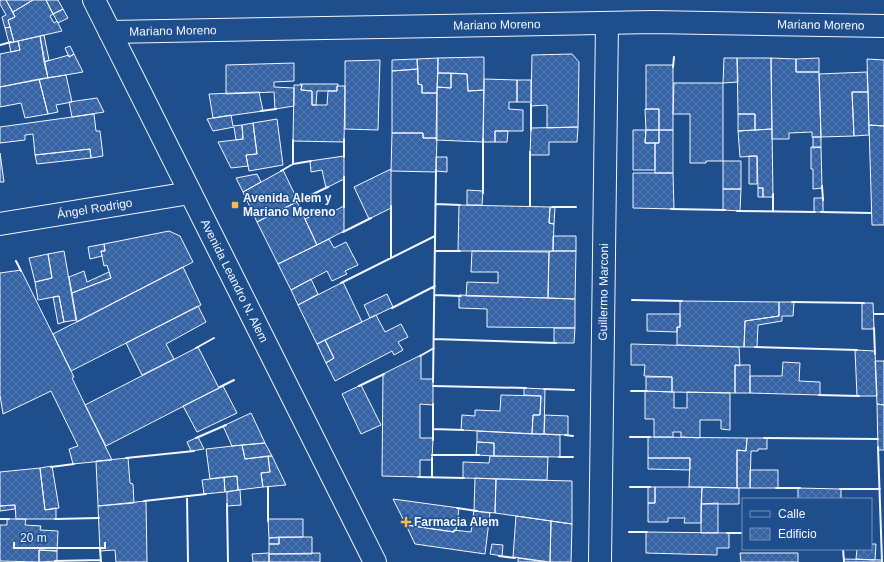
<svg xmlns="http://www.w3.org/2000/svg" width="884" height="562" viewBox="0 0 884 562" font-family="Arial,sans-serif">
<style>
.building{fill:url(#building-cross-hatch);stroke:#f2f6ff}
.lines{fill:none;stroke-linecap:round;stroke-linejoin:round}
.minor-casing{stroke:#f2f6ff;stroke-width:24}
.minor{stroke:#1f4e8c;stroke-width:22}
.wall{stroke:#f2f6ff;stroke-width:2}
.poi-dot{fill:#ffb74d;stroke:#1f4e8c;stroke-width:1.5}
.labels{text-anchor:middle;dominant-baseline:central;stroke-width:3;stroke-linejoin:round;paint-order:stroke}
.street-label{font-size:12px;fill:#f2f6ff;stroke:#1f4e8c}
.poi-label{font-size:12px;font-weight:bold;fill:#f2f6ff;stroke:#1f4e8c;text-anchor:start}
</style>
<defs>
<pattern id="building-cross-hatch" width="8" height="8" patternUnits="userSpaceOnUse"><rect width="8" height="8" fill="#3563a3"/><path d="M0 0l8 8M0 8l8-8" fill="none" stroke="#537ab1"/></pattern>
</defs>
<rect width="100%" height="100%" fill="#1f4e8c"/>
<path class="building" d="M 0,0 L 6,0 L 15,17 L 8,20 L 10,27 L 5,28 L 2,17 L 6,15 L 0,4 Z
M 6,0 L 33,0 L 13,12 Z
M 33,0 L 46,0 L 53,14 L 50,16 L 54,23 L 57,21 L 62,31 L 14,42 L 8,20 L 15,17 L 13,12 Z
M 46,0 L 58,0 L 63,9 L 53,14 Z
M 63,9 L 68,18 L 58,23 L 53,14 Z
M 10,27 L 14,42 L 9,43 L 5,28 Z
M 44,35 L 49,60 L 44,62 L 40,36 Z
M 40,36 L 48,78 L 0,87 L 0,54 L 20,50 L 18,41 Z
M 18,41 L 20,50 L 11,52 L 9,43 Z
M 70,46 L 74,54 L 69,57 L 65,48 Z
M 74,54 L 83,72 L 48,78 L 44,62 L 69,55 L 69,57 Z
M 572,54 L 579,62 L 578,127 L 547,128 L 547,105 L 531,106 L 532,55 Z
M 484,57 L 484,90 L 468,91 L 467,74 L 438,73 L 438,58 Z
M 438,58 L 437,93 L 422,93 L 422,85 L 418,84 L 417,59 Z
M 724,58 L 737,58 L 738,82 L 723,83 Z
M 737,58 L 771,58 L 772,129 L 755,130 L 755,114 L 738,114 Z
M 771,58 L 796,59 L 796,72 L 819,72 L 821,137 L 812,137 L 812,132 L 789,133 L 789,139 L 772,139 Z
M 819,58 L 819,72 L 796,72 L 796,59 Z
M 417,59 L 418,69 L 392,71 L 392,60 Z
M 867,59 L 884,60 L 884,126 L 869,125 Z
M 380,60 L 378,130 L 345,129 L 345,61 Z
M 294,63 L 294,81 L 274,82 L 274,87 L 294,88 L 294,106 L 275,109 L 274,92 L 226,94 L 226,65 Z
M 646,65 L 673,65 L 673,130 L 659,130 L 659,109 L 646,109 Z
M 418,69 L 418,84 L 422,85 L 422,93 L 437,93 L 437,138 L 423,138 L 423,133 L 392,133 L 392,71 Z
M 867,72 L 868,92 L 852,92 L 854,136 L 821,137 L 819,74 Z
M 438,73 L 451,73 L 451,88 L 437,87 Z
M 451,73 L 467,74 L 468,91 L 484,90 L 483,142 L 436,140 L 437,87 L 451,88 Z
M 66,75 L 72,102 L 56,105 L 58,112 L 48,114 L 39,79 Z
M 39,79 L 48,114 L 25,118 L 21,103 L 0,107 L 0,87 Z
M 484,79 L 517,80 L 517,102 L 509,102 L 509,109 L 523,110 L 523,131 L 495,131 L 495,142 L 483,142 Z
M 517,80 L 531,80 L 531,102 L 517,102 Z
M 674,83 L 723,83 L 723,161 L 706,161 L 706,163 L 690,163 L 690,114 L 673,114 Z
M 300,84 L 338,84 L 338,86 L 337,86 L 337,91 L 317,91 L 316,105 L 312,105 L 312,91 L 301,90 L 302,85 Z
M 294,85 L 302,85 L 301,90 L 312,91 L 312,105 L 327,105 L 328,91 L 337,91 L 337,86 L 345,86 L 344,142 L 293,141 Z
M 259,92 L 263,111 L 213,118 L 209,94 Z
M 852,92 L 868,92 L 869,135 L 854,136 Z
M 97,98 L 104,112 L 72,117 L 69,102 Z
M 645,109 L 659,109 L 659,130 L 646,130 Z
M 94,114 L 96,131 L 100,131 L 103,156 L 91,158 L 90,149 L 35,155 L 33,134 L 25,135 L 25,140 L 0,143 L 0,127 Z
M 738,114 L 755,114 L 755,130 L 738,131 Z
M 231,115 L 233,126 L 242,125 L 243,139 L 236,140 L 234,127 L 213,131 L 207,119 Z
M 277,119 L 283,165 L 249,171 L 246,155 L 257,154 L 253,123 Z
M 253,123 L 257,154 L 246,155 L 248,166 L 231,168 L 218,142 L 243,139 L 242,125 Z
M 869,125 L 884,126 L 884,225 L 872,225 Z
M 578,127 L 577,142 L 549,142 L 549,155 L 530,155 L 531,128 Z
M 772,129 L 773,197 L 763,197 L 763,188 L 758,188 L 757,156 L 740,157 L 738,131 Z
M 633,130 L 646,130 L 645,143 L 655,143 L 655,170 L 633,170 Z
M 646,130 L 659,130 L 659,143 L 645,143 Z
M 659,130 L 673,130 L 673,173 L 655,173 L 655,143 L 659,143 Z
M 495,131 L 508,131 L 507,142 L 495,142 Z
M 392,133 L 423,133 L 423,138 L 437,138 L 436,172 L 391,171 Z
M 813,137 L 821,137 L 821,147 L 813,148 Z
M 811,147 L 821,147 L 822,188 L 813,189 L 813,169 L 811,169 Z
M 90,149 L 91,158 L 37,164 L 35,155 Z
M 0,153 L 4,182 L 0,182 Z
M 344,156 L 344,179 L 326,188 L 322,170 L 311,172 L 310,161 Z
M 749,156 L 757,156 L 757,184 L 749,184 Z
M 436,157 L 447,157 L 447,172 L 436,171 Z
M 723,161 L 741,161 L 741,189 L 723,189 Z
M 391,169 L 391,208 L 369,219 L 354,187 Z
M 283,170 L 298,201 L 257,222 L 243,192 Z
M 633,173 L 673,173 L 674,209 L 633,208 Z
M 257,174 L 261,182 L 243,192 L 236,178 Z
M 758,188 L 763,188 L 763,197 L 758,197 Z
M 723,189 L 741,189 L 740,211 L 723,210 Z
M 467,190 L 483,191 L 482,205 L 467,205 Z
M 814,198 L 823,198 L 823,212 L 814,212 Z
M 297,202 L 317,245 L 278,264 L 257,222 Z
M 459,205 L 550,207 L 549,223 L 554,224 L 553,251 L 458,251 Z
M 344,206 L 344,231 L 317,245 L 305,219 L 320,212 L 322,217 Z
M 550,207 L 555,207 L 554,224 L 549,223 Z
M 169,231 L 180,236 L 193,262 L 77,322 L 72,293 L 111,278 L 107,265 L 104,266 L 101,251 L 105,251 L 104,244 Z
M 553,236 L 576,236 L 576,251 L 553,251 Z
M 329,239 L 334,248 L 346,242 L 358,265 L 345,271 L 347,274 L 332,281 L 327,271 L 291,290 L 278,264 Z
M 104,244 L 105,251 L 101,251 L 102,256 L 90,259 L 88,247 Z
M 64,251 L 76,320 L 64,322 L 59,296 L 38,300 L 35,282 L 52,278 L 48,254 Z
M 472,251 L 549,252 L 548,298 L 466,296 L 467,282 L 498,283 L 498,272 L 471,272 Z
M 553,251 L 576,251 L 575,299 L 548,298 L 549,252 Z
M 48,254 L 52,278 L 35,282 L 29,258 Z
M 183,267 L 201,305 L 71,371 L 53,334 Z
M 21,270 L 74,377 L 72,378 L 112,460 L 73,464 L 69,449 L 78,446 L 51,391 L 3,414 L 0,395 L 0,273 Z
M 84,271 L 87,282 L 109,272 L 111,278 L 72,293 L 69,277 Z
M 311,279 L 318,294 L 298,305 L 291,290 Z
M 343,282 L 362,322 L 317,344 L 298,305 Z
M 387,294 L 393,307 L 370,318 L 364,305 Z
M 459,295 L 575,299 L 575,328 L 487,327 L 487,309 L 459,308 Z
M 59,296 L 64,322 L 58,324 L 53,297 Z
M 680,301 L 779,302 L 779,316 L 745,321 L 744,347 L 677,345 L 677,327 L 680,327 Z
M 779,302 L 794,302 L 793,316 L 782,316 L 782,321 L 758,325 L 757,347 L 744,347 L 745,321 L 779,316 Z
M 862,303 L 873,303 L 874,329 L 862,329 Z
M 198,306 L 206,322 L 166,344 L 174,359 L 142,375 L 126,343 Z
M 647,314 L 680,314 L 680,327 L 677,327 L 677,332 L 647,331 Z
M 376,315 L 385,332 L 401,324 L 408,337 L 398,342 L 403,350 L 394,355 L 392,351 L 335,381 L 326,363 L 334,358 L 325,340 Z
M 554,328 L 575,328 L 574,343 L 554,343 Z
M 325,340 L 334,358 L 326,363 L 317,344 Z
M 631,344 L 739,347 L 740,366 L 735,365 L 735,393 L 672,392 L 672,377 L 644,376 L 645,365 L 631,365 Z
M 198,347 L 219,388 L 106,446 L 85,405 Z
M 855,350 L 875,351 L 877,396 L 857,396 Z
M 421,355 L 421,379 L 433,379 L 433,405 L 420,404 L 420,438 L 433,438 L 432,460 L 420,460 L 420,477 L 382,476 L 383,374 Z
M 875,361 L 884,361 L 884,405 L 877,404 Z
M 783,362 L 800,363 L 799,381 L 820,382 L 820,395 L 750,393 L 750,376 L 782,376 Z
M 735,365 L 750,365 L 750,393 L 735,393 Z
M 646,377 L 672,377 L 672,392 L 646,391 Z
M 361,385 L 381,425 L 361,434 L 342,394 Z
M 223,386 L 237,413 L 197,432 L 183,406 Z
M 524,388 L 545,389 L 544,434 L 532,434 L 533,415 L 540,415 L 541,396 L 524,395 Z
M 645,391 L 674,392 L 674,408 L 687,408 L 687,392 L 730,393 L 730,430 L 721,429 L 721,420 L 700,420 L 700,438 L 681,437 L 681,432 L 673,432 L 673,437 L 654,437 L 654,419 L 645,419 Z
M 501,395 L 541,396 L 540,415 L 533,415 L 532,434 L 461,430 L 462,415 L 475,416 L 475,410 L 500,411 Z
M 877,404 L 884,405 L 884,450 L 878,450 Z
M 251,413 L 265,443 L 232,446 L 223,426 Z
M 545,415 L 568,416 L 568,435 L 544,434 Z
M 477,431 L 560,435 L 560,457 L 494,456 L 494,443 L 477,442 Z
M 198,437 L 204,449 L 191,451 L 187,442 Z
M 648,437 L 747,438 L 746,451 L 737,450 L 737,488 L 689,487 L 690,458 L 648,458 Z
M 747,438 L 767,438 L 767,449 L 758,449 L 758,451 L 751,451 L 750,488 L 737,488 L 737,450 L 746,451 Z
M 477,442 L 494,443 L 494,456 L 476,455 Z
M 265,443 L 272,456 L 245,459 L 242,445 Z
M 242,445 L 245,459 L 268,456 L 270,472 L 261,473 L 263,487 L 238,490 L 237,476 L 210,479 L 206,449 Z
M 268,456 L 272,456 L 286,485 L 263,487 L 261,473 L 270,472 Z
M 490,456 L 548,457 L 547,480 L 463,478 L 463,462 L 489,463 Z
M 128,458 L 130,483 L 133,484 L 134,503 L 98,506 L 96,461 Z
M 648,458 L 690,458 L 690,470 L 648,469 Z
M 52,466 L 59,508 L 45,510 L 40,468 Z
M 40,468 L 45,510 L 56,508 L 56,519 L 16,519 L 15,505 L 0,506 L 0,472 Z
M 750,470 L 778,470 L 778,488 L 750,488 Z
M 237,476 L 238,490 L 225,492 L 224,477 Z
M 224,477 L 225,492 L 204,494 L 202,480 Z
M 475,478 L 496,479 L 495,513 L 474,511 Z
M 496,479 L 572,481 L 572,524 L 495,513 Z
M 648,487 L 655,487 L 655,503 L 648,503 Z
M 655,487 L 702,487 L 701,523 L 684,523 L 685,518 L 668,518 L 668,522 L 648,522 L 648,503 L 655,503 Z
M 702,487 L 739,488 L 739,504 L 701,504 Z
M 798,488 L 841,489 L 841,499 L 798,499 Z
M 238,490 L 240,490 L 241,505 L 227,506 L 227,492 Z
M 393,499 L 459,508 L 456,531 L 454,530 L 454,532 L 406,525 Z
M 146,501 L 147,562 L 116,562 L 115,550 L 100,551 L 98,506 Z
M 718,503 L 718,533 L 701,533 L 701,504 Z
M 15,505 L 15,509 L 0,511 L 0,506 Z
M 474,511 L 490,513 L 485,554 L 415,544 L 406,525 L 454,532 L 454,530 L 471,532 L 474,510 Z
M 516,516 L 551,521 L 550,562 L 513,557 Z
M 7,519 L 26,519 L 25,525 L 41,526 L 40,530 L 58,531 L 57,551 L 39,550 L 39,562 L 0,561 L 0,525 L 7,525 Z
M 268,519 L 303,519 L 303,537 L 269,538 Z
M 551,521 L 572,524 L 571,562 L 550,562 Z
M 646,532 L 729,533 L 729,548 L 717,548 L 717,555 L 646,553 Z
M 279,537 L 312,537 L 312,554 L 269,554 L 269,544 L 279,544 Z
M 279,537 L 279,544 L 269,544 L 269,538 Z
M 492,544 L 503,545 L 502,556 L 490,554 Z
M 871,544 L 876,544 L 875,560 L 856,559 L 857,549 L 871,549 Z
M 39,550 L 57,551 L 57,561 L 39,562 Z
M 269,553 L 269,562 L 253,562 L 252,554 Z
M 320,553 L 320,562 L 269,562 L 269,554 Z
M 740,553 L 798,553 L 798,562 L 741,562 Z
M 518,558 L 545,562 L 518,562 Z
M 844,559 L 882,560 L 882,562 L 844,562 Z"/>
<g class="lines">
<g class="minor-casing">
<g id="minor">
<path id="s1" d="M 94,0 L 375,562"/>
<path id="s2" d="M 110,32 L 653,22 L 884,26"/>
<path id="s3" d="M 0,224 L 190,193"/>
<path id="s4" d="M 600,562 L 607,23"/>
</g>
</g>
<use href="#minor" class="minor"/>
<path class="wall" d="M 0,45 L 11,42
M 673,67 L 674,57
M 261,111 L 276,109
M 531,130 L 531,104
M 344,157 L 344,139
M 293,164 L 293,140
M 281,171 L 293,164 L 311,161
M 822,186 L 823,200
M 483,193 L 483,139
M 773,194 L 773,211
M 296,202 L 328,187
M 436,204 L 460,205
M 530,206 L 530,152
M 344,207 L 344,177
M 552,207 L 576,207
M 671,209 L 725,210
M 737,211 L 815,212
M 821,212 L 871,213
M 343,232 L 371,218
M 435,251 L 460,251
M 391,258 L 391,206
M 16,261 L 21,271
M 341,283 L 435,236
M 435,295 L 461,296
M 632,300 L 682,301
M 792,302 L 864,303
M 392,308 L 435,286
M 874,314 L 884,314
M 874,328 L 875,354
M 434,339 L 556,343
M 755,347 L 857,350
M 196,348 L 214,338
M 420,356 L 434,348
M 433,382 L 436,170
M 359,386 L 384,374
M 433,386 L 526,388
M 220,387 L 234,380
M 544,389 L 574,390
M 631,391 L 647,391
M 819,395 L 859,396
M 433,429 L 463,430
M 565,435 L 573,436
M 630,437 L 650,437
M 196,438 L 226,425
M 764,438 L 878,439
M 433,440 L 433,404
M 878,447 L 882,561
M 432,455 L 479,455
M 559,457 L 573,457
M 126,458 L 194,451
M 51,467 L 74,464
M 418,477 L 464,478
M 432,477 L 432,458
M 268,487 L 268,521
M 630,487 L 650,487
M 776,488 L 800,488
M 840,489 L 880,489
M 187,496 L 188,562
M 144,501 L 206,494
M 227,504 L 228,562
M 457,508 L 477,511
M 0,519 L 9,519
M 55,519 L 99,518
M 629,532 L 647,532
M 727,533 L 743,533
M 100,549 L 101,562
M 843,549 L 844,561
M 499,556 L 515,558
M 55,561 L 101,560"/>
</g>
<g class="poi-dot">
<rect x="231" y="201" width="8" height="8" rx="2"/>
<path d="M404 516h4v4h4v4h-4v4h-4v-4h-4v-4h4z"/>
</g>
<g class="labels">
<g class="street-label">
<text stroke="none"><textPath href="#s2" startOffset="387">Mariano Moreno</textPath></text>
<text stroke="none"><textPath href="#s2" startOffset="711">Mariano Moreno</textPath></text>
<text stroke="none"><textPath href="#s2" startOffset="63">Mariano Moreno</textPath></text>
<text stroke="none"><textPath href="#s3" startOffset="96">Ángel Rodrigo</textPath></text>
<text stroke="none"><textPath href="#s1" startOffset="314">Avenida Leandro N. Alem</textPath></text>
<text stroke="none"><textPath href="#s4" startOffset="270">Guillermo Marconi</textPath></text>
</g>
<g class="poi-label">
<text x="243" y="198">Avenida Alem y<tspan x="243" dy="14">Mariano Moreno</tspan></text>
<text x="414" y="522">Farmacia Alem</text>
</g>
</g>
<rect x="742" y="498" width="130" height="52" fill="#1f4e8c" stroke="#7391ba"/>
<rect x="750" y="511" width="20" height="6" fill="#1f4e8c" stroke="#7391ba"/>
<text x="778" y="518" font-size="12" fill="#f2f6ff">Calle</text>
<rect x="750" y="528" width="20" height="12" fill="url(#building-cross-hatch)" stroke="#7391ba"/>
<text x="778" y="538" font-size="12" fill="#f2f6ff">Edificio</text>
<path d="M14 542v6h91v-6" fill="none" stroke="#f2f6ff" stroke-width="2"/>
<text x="20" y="542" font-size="12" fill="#f2f6ff" stroke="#1f4e8c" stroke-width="3" paint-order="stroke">20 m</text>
</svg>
